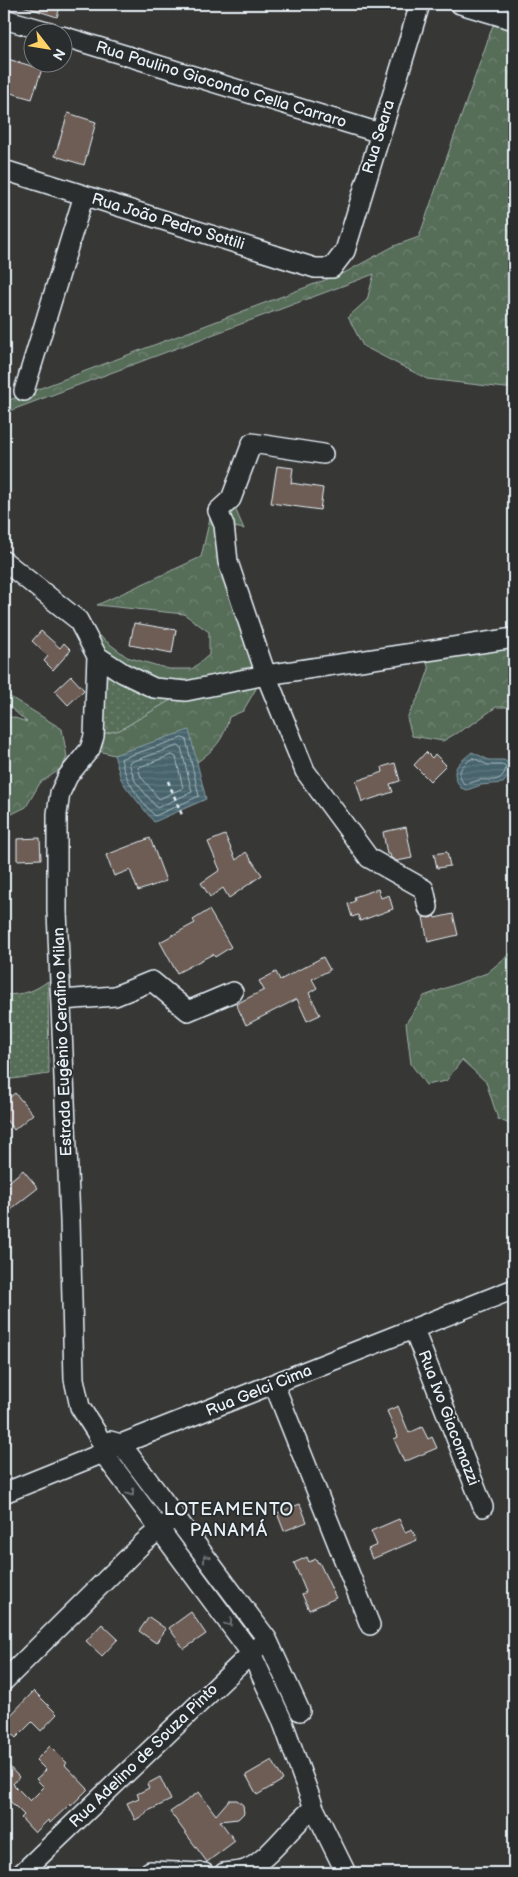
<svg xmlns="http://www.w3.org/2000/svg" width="518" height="1877" viewBox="0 0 518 1877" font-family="'Balsamiq Sans',sans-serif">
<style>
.grass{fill:url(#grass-dots);stroke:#a0afa8}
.forest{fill:url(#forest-crowns);stroke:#a0afa8}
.water{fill:url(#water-rules);stroke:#879ca4}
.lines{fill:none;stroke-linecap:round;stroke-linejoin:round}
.shore{stroke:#a8b8c0;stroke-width:1}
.building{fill:#6d5d54;stroke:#e8f1f8}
.minor-casing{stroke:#e8f1f8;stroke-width:22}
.path{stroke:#e8f1f8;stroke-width:2.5;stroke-dasharray:4 4;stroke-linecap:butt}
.minor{stroke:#2a2d2e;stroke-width:19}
.oneway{stroke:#6c7275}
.labels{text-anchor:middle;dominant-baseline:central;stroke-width:4;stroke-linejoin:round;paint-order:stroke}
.street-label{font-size:16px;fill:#e8f1f8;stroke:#2a2d2e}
.neighbourhood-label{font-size:18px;letter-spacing:1px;fill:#e8f1f8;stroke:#2a2d2e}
</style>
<defs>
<pattern id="grass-dots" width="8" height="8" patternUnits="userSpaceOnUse" patternTransform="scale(1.25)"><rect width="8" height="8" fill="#576d59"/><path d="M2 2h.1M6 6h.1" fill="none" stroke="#6f8272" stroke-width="1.8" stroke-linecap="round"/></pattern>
<pattern id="forest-crowns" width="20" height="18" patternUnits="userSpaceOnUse" patternTransform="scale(1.25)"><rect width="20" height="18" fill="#576d59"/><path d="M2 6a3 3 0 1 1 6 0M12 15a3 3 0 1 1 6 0" fill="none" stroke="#6f8272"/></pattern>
<pattern id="water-rules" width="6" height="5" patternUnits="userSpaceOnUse" patternTransform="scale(1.25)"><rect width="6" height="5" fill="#47636c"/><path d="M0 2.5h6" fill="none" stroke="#627a82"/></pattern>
</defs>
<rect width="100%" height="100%" fill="#373736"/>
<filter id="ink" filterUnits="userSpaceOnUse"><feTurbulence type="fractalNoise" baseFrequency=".02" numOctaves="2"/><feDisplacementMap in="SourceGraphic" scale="10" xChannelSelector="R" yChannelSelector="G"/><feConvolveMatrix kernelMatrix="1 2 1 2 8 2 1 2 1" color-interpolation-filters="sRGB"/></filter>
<g filter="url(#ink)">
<path class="grass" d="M 97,656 L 186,691 L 120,730 L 94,736 Z
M 48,981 L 49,1074 L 4,1080 L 4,995 C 23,994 32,993 48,981 Z"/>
<path class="forest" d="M 493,25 L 514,31 L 514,389 L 427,379 L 363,346 L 348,317 L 367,300 L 374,274 L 4,413 L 4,402 L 346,272 L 394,246 L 419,237 Z
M 231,499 L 244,529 L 224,525 L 266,675 L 253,678 L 257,687 L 243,711 L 229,717 C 224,740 215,749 196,763 L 188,731 L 114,755 L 90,749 L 94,736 L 120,730 L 186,691 L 123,673 L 78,620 L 127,657 L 169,669 L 192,669 L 209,655 L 209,632 L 184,614 L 97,605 L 201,557 L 210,518 Z
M 514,638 L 514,707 L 496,707 L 474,723 L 443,741 L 412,736 L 407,718 L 421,692 L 429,669 L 423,653 Z
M 4,693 L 62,729 L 67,757 L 62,768 L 40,783 L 26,807 L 4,818 L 4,717 L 12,717 L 27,722 L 4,702 Z
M 513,951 L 514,951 L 514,1126 L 498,1119 L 486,1082 L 462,1060 L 446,1081 L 426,1085 L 411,1064 L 406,1023 L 424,996 L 487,973 Z"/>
<path class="water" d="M 189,730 L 206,799 L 154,822 L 126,787 L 121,779 L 114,755 Z
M 472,752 L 489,760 L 504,760 L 510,764 L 511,768 L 509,776 L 503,783 L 481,785 L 467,790 L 461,788 C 448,769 458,764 472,752 Z"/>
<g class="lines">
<path class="shore" d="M 182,738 L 186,739 L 199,796 L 155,816 C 140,800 125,781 121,759 Z
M 178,746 L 181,747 L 192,792 L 157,808 L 135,781 L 129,763 Z
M 172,755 L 176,757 L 183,788 L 159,799 L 141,777 L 138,768 Z
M 473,758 L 488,765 L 503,765 L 506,768 C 505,772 503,776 500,778 C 494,782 486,779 480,780 C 474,781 470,784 464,784 C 455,772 462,765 473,758 Z"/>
</g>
<path class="building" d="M 23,4 L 61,4 L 57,17 L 23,6 Z
M 4,58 L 42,69 L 32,99 L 4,91 Z
M 68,113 L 96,122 L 84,165 L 55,156 Z
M 277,466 L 293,468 L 291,483 L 323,488 L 320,510 L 271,503 Z
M 134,623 L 176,630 L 172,653 L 130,645 Z
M 41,631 L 60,648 L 64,643 L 71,650 L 53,670 L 44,661 L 48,656 L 32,641 Z
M 71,676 L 84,690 L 68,705 L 55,691 Z
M 426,752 L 432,758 L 435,754 L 446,765 L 430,781 L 414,765 Z
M 395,763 L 400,781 L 390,784 L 393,792 L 362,802 L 356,781 L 383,772 L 382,767 Z
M 406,827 L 412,858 L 397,861 L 391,858 L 390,854 L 387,854 L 383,832 Z
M 225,835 L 236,860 L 246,852 L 262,875 L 229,898 L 223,888 L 210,897 L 201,883 L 220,870 L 208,842 Z
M 40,838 L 41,859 L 17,860 L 17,839 Z
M 150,838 L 166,881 L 138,891 L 130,870 L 114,876 L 106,855 Z
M 447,852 L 450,866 L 437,868 L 434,854 Z
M 378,889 L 381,898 L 389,895 L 393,909 L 360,921 L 358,915 L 352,917 L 348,904 L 355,901 L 354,897 Z
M 209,910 L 231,947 L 215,957 L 213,954 L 177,973 L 160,942 L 195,923 L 193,920 Z
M 453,914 L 458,935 L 428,942 L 423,917 L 430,918 L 434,916 L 435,918 Z
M 323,957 L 330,970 L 312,979 L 317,988 L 309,993 L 320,1015 L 307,1021 L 297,999 L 246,1025 L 236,1004 L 264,990 L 259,981 L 276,972 L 280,980 Z
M 15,1093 L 33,1114 L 14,1130 L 4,1117 L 4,1102 Z
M 23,1170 L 38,1188 L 15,1206 L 4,1218 L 4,1186 Z
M 398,1406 L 409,1433 L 422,1427 L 428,1439 L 432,1437 L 437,1448 L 404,1462 L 394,1439 L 398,1437 L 387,1411 Z
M 300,1504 L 307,1522 L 284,1531 L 277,1513 Z
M 399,1519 L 405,1532 L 412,1529 L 417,1540 L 372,1559 L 368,1549 L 377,1545 L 371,1531 Z
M 307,1557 L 309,1562 L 316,1559 L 318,1563 L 319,1562 L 336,1598 L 309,1610 L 302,1594 L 306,1592 L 294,1563 Z
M 191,1612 L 206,1634 L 184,1649 L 169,1628 Z
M 149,1617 L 166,1629 L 156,1643 L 139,1631 Z
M 102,1624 L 118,1639 L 102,1656 L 86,1641 Z
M 34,1691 L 57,1714 L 41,1731 L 32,1722 L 16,1738 L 4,1727 L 4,1722 Z
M 50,1746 L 67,1763 L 65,1765 L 88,1789 L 71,1806 L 70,1804 L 50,1823 L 48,1820 L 35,1833 L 21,1818 L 24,1815 L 4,1795 L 4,1761 L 19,1777 L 13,1784 L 30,1801 L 44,1787 L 36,1779 L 46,1770 L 36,1760 Z
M 272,1760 L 283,1780 L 257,1795 L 246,1775 Z
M 160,1777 L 171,1800 L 146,1812 L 146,1814 L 135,1820 L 127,1803 L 139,1798 L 137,1794 L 149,1788 L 147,1784 Z
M 199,1792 L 216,1815 L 229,1800 L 237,1800 L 243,1805 L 244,1813 L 238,1819 L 220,1821 L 235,1841 L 207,1862 L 170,1812 Z"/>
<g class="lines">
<g class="minor-casing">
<path id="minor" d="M 460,4 L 514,20
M 4,19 L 50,32
M 62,36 L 380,133
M 4,170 L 315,268 L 332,268 L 345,251 L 420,4
M 24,391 L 84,195
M 323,454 L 252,443 L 231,499 L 218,511 L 224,525 L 228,562 L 266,675 L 305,771 L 369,858 L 424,889 L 428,907
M 4,561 L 78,620 L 97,656 L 123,673 L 154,688 L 186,691 L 266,675 L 514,638
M 97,656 L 94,736 L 90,749 L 68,776 L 60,793 L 57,814 L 57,911 L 70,1220 L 74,1379 L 80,1407 L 96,1432 L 102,1444 L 103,1453 L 251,1653 L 282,1720 L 314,1808 L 346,1873
M 62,1000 L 115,996 L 152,981 L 188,1011 L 233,992
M 414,1330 L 483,1507
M 274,1384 L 370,1625
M 110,1441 L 121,1444 L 267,1639 L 300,1711
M 4,1493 L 103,1453 L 121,1444 L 514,1289
M 4,1681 L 143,1543 L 167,1523
M 150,1871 L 204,1873
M 22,1873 L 260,1645
M 224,1873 C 231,1872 241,1872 247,1869 C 268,1861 293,1823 314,1808"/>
</g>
<path class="path" d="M 168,781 L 182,815"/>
<use href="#minor" class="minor"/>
</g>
<defs><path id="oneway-chevron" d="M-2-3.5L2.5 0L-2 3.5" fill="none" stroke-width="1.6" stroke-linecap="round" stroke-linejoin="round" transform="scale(1.25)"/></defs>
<g class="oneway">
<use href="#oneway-chevron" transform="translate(131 1493) rotate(54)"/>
<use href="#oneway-chevron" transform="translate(206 1558) rotate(-127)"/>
<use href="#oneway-chevron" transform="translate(229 1623) rotate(53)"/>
</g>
</g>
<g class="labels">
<g class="street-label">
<text transform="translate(221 85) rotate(17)">Rua Paulino Giocondo Cella Carraro</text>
<text transform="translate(379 137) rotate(-73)">Rua Seara</text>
<text transform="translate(168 222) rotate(17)">Rua João Pedro Sottili</text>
<text transform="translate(63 1042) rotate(-92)">Estrada Eugênio Cerafino Milan</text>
<text transform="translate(259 1391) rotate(-22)">Rua Gelci Cima</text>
<text transform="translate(448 1418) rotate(69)">Rua Ivo Giacomazzi</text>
<text transform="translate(144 1756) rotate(-44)">Rua Adelino de Souza Pinto</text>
</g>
<g class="neighbourhood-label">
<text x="229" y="1509">LOTEAMENTO<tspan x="229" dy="21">PANAMÁ</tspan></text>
</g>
</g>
<rect width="518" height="1877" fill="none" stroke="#2a2d2e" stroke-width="20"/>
<rect x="10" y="10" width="498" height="1857" fill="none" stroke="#e8f1f8" stroke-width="2" filter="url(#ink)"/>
<g transform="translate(48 48) rotate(121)"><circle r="24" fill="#2a2d2e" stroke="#767b7f"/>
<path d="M0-4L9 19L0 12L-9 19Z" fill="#ffd166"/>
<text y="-8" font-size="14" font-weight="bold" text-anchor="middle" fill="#e8f1f8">N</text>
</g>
</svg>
